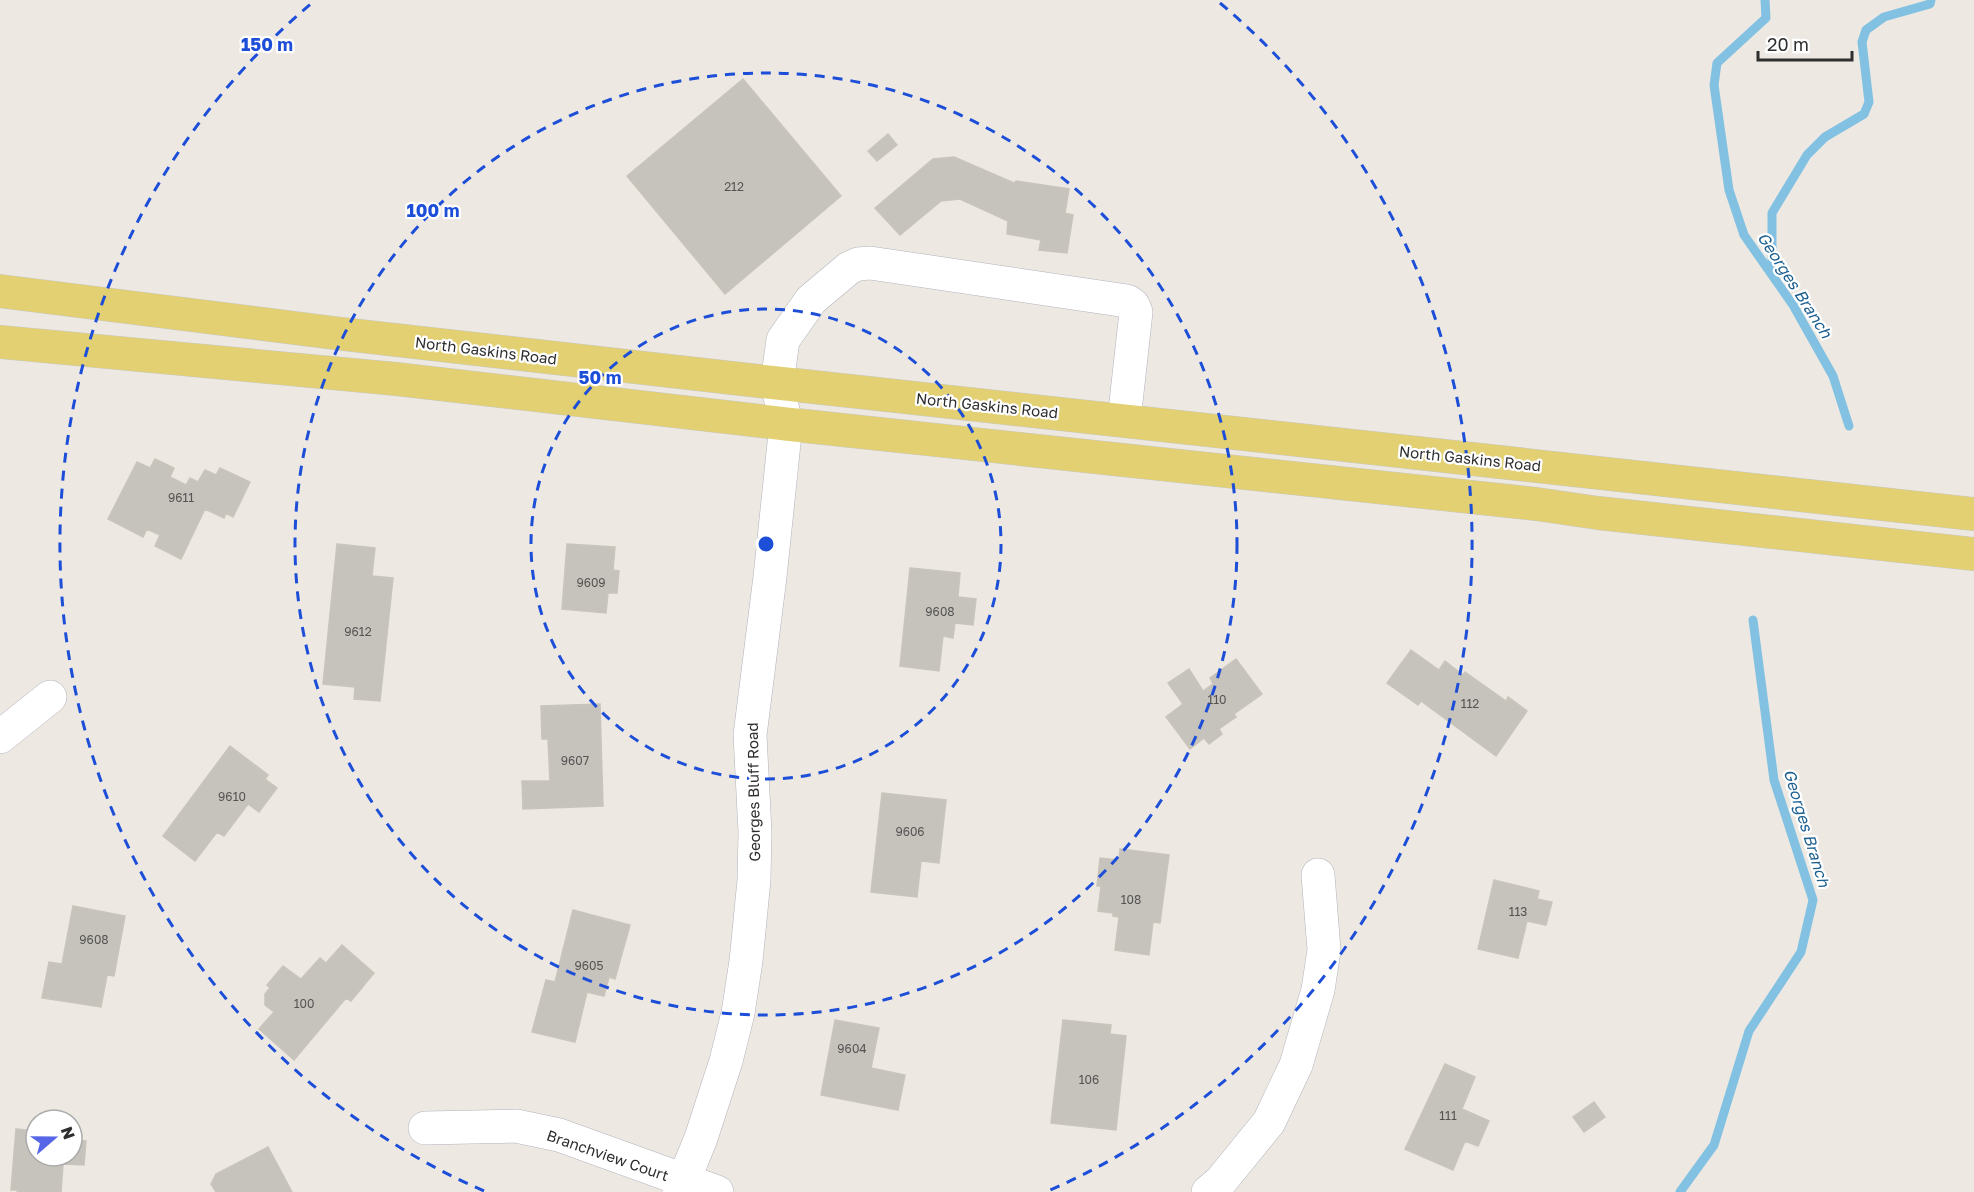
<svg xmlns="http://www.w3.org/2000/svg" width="1974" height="1192" viewBox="0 0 1974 1192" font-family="'Golos Text',sans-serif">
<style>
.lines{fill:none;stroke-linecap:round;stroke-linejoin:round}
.stream{stroke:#82c1e2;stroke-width:9}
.building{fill:#c6c3bd;stroke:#c9c5bb;stroke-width:1.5}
.minor-casing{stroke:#b2b3bc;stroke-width:34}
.major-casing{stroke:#c9c9c9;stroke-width:34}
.minor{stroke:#fff;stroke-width:33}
.major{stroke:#e2d072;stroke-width:33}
.ring{fill:none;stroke:#1d4ed8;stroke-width:3;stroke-dasharray:10 8}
.labels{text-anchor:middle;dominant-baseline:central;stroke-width:4.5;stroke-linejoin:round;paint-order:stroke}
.number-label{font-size:12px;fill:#545352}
.street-label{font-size:15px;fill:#2e2e2e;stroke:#fff}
.water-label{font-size:16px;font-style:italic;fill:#1e6191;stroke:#fff}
.centre{fill:#1d4ed8;stroke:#fff;stroke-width:3}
.ring-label{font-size:18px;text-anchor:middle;font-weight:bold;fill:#1d4ed8;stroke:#fff;stroke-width:4.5;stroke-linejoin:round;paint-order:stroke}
</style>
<rect width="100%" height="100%" fill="#ede9e2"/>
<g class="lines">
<path class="stream" d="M 1765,0 L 1766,18 L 1717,63 L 1714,85 L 1729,190 L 1744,235 L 1793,305 L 1833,376 L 1849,426
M 1772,275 L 1772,213 L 1807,155 L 1825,137 L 1864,114 L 1869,102 L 1862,42 L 1866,30 L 1884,17 L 1930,4 L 1931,0
M 1680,1192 L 1714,1145 L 1749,1031 L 1801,952 L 1813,900 L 1774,780 L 1753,620"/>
</g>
<path class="building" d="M 743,79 L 841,196 L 725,294 L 627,176 Z
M 888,134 L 897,145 L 877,161 L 868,151 Z
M 954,157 L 1014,183 L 1016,181 L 1069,189 L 1065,213 L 1073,215 L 1067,253 L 1039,250 L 1041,240 L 1007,234 L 1008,221 L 960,199 L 941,201 L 900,235 L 875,208 L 933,159 Z
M 155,459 L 174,468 L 170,477 L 186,485 L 190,478 L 198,482 L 205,470 L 216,475 L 220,468 L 250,482 L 233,517 L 226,513 L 224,518 L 205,509 L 181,559 L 155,546 L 160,535 L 147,529 L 143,537 L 108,519 L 137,462 L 150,468 Z
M 337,544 L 375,548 L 372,576 L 393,578 L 380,701 L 354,699 L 355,687 L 323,684 Z
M 567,544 L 615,547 L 613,570 L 619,571 L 617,593 L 608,593 L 606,613 L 562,609 Z
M 910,568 L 960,573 L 958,597 L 976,599 L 973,625 L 955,623 L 953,638 L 943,636 L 939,671 L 900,666 Z
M 1411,650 L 1439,670 L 1445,661 L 1463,675 L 1465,672 L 1506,701 L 1508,697 L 1527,711 L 1496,756 L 1421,701 L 1418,705 L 1387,683 Z
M 1236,659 L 1262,694 L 1234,714 L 1236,717 L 1219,729 L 1222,734 L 1209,744 L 1204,738 L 1190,749 L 1166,717 L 1183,704 L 1168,683 L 1189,669 L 1203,691 L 1213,684 L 1210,678 Z
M 600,704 L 603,806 L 523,809 L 522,781 L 550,781 L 548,739 L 542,739 L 541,706 Z
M 230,746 L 268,775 L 265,779 L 277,788 L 259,812 L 248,804 L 224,836 L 217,832 L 195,861 L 163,836 Z
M 882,793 L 946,800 L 939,863 L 921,861 L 917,897 L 871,892 Z
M 1120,849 L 1169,855 L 1160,923 L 1153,922 L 1149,955 L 1115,950 L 1119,917 L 1113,916 L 1113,913 L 1098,911 L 1101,886 L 1097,886 L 1100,858 L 1119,860 Z
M 1494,880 L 1539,891 L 1537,899 L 1552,902 L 1546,925 L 1527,921 L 1518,958 L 1478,949 Z
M 73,906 L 125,916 L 114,976 L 107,975 L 101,1007 L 42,998 L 49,962 L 62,964 Z
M 573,910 L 630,925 L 615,979 L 609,977 L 604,996 L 587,992 L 575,1042 L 532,1032 L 546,980 L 555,982 Z
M 342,945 L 374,973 L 351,1001 L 346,998 L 294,1060 L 259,1029 L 274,1012 L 265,1005 L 265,994 L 270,988 L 267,985 L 283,966 L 301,979 L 320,958 L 326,963 Z
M 835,1020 L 879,1028 L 871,1068 L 905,1075 L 898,1110 L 821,1095 Z
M 1063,1020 L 1111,1025 L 1110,1034 L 1126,1036 L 1116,1130 L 1051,1123 Z
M 1445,1064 L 1475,1077 L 1462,1109 L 1489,1121 L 1478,1146 L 1465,1141 L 1453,1170 L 1405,1149 Z
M 1594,1102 L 1605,1117 L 1584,1132 L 1573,1117 Z
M 16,1129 L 36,1131 L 36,1156 L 72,1156 L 72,1140 L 86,1141 L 84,1165 L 63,1164 L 61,1192 L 17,1192 L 18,1190 L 11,1190 Z
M 268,1147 L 292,1192 L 216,1192 L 211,1184 L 216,1174 Z"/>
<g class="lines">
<g class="minor-casing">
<path id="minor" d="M 0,737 L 50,697
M 425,1128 L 516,1126 L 559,1135 L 717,1192
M 679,1192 L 701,1138 L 726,1061 L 738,1013 L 746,961 L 754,880 L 755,832 L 750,735 L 770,577 L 786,424 L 777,383 L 783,340 L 811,300 L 849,268 L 858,264 L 870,263 L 1127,301 L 1133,305 L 1136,312 L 1124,420
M 1208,1192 L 1221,1181 L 1269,1122 L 1296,1065 L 1318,990 L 1324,950 L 1318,875"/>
</g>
<g class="major-casing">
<path id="major" d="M 0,291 L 334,333 L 777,383 L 1974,514
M 0,342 L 396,379 L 786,424 L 1536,504 L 1598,513 L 1974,554"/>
</g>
<use href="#minor" class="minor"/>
<use href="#major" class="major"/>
</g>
<g class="ring">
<circle cx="766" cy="544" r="235"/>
<circle cx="766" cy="544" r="471"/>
<path d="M484 1191A706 706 0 0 1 312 3M1220 3A706 706 0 0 1 1048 1191"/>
</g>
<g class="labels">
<g class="number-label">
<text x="734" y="186">212</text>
<text x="181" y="497">9611</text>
<text x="591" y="582">9609</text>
<text x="940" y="611">9608</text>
<text x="358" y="631">9612</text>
<text x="1217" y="699">110</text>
<text x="1470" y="703">112</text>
<text x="575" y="760">9607</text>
<text x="232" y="796">9610</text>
<text x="910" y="831">9606</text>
<text x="1131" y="899">108</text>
<text x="1518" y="911">113</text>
<text x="94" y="939">9608</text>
<text x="589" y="965">9605</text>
<text x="304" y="1003">100</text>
<text x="852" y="1048">9604</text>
<text x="1089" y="1079">106</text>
<text x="1448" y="1115">111</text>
</g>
<g class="street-label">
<text transform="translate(486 350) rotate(7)">North Gaskins Road</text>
<text transform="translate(987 405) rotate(6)">North Gaskins Road</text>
<text transform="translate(1470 458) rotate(6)">North Gaskins Road</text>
<text transform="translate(753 792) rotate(-91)">Georges Bluff Road</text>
<text transform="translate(608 1155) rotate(19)">Branchview Court</text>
</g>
<g class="water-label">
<text transform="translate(1795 285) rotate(57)">Georges Branch</text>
<text transform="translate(1807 828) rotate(73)">Georges Branch</text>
</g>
</g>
<circle cx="766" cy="544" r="9" class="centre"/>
<g class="ring-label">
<text x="267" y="51">150 m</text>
<text x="433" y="217">100 m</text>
<text x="600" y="384">50 m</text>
</g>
<g transform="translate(54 1138) rotate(70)"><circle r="28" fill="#ffffff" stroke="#ababab" stroke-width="1.5"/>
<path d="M0-4.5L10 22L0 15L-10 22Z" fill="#5666e6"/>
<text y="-9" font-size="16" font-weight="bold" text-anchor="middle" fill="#2e2e2e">N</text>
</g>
<path d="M1758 51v9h94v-9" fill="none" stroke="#2e2e2e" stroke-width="3"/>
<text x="1767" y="51" font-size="18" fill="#2e2e2e" stroke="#ffffff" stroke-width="4.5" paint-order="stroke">20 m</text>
</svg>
